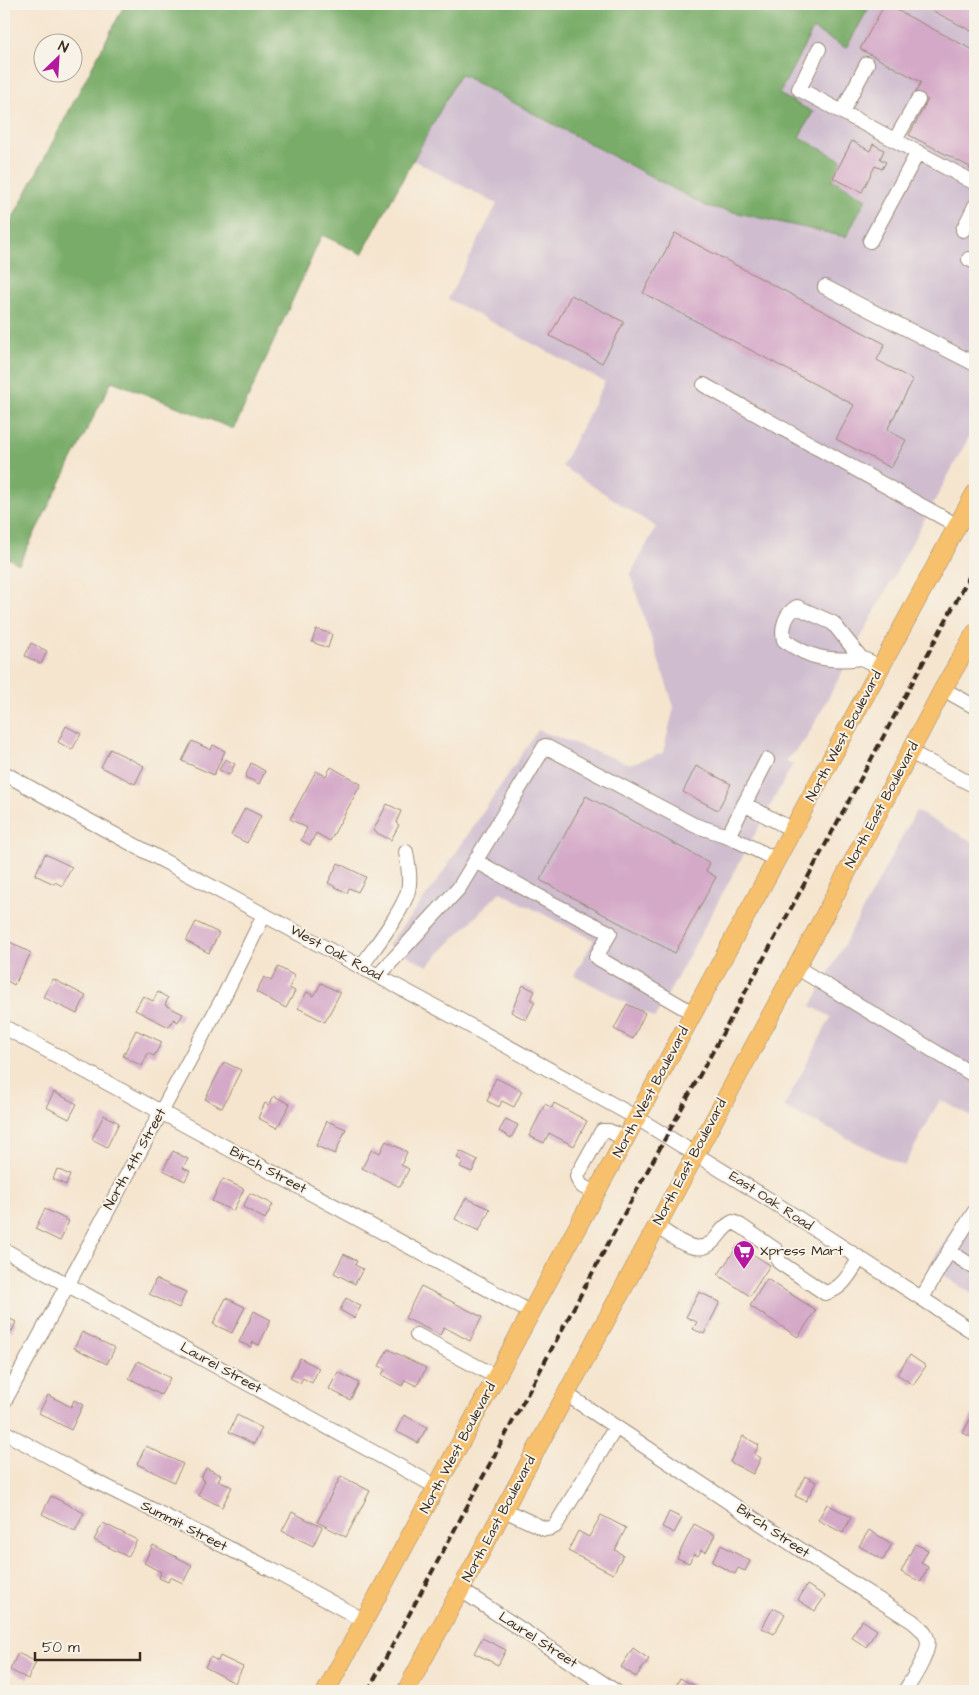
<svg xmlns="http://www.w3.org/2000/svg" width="979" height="1695" viewBox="0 0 979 1695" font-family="'Architects Daughter',sans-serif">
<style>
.industrial{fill:#cfbdcf}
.forest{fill:#78ac68;stroke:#5a6b43}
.building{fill:#d4a9c8}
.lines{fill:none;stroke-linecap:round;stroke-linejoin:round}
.minor-casing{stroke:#988876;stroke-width:16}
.major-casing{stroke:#988876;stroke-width:19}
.minor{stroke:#fff;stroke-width:14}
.major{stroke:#f7c06c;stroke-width:18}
.rail{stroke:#3b2a1e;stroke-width:4;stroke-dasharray:8 4;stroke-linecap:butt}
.labels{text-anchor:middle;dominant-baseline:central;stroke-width:4;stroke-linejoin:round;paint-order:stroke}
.street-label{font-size:14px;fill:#3b2a1e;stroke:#f7f3e8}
.poi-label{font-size:14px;fill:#3b2a1e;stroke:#f7f3e8;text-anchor:start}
</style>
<rect width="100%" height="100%" fill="#f7f3e8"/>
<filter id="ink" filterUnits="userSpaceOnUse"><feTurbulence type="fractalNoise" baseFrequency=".02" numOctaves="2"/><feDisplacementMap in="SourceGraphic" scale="10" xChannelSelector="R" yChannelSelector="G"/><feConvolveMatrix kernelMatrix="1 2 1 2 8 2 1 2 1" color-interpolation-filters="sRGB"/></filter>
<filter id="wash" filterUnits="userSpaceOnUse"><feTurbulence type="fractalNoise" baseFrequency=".0096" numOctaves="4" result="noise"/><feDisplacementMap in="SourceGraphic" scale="20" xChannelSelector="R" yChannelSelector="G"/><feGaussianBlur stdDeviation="1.12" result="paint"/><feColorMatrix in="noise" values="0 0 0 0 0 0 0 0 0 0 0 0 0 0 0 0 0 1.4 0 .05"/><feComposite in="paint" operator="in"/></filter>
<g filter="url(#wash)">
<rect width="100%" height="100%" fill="#f5e5cf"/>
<path class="industrial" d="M 871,4 L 975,4 L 975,426 L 806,739 L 786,761 L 793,764 L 655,1018 L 574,975 L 594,940 L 500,892 L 427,966 L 388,945 L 433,887 L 538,730 L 630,764 L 663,753 L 674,707 L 630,575 L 656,527 L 562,466 L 605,382 L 448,299 L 497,204 L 413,160 L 460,74 L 706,206 L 832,179 L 843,161 L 799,137 L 812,111 L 779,94 L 813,29 L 846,48 Z
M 916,811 L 975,843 L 975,1118 L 940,1100 L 904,1166 L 784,1107 L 831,1017 L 811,1006 Z
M 975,1195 L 975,1296 L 929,1266 Z"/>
<path class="forest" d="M 125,4 L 871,4 L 846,48 L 813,29 L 779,94 L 813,112 L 799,137 L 843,161 L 832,179 L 866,199 L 846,237 L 706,206 L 460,74 L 362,254 L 322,235 L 234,429 L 112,381 L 19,564 L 4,556 L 4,235 Z"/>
<g id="blocks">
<path class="building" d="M 885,4 L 975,51 L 975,172 L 969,169 L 970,167 L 909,135 L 928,100 L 915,94 L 921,82 L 860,49 Z
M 920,4 L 975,4 L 975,33 Z
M 852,141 L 870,151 L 873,144 L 884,150 L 880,159 L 886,162 L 882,169 L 875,166 L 862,192 L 833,178 Z
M 675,233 L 885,344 L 877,360 L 913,380 L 887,430 L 906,440 L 891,468 L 836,439 L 854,405 L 643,293 Z
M 571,295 L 624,322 L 602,363 L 550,336 Z
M 316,629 L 332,634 L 328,648 L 312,642 Z
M 31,643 L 47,651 L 41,664 L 25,656 Z
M 66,726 L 81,734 L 72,750 L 58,742 Z
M 192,741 L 211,750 L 213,745 L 225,751 L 214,775 L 182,761 Z
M 110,749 L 144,766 L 135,784 L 101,767 Z
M 225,759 L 235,764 L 229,775 L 219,770 Z
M 251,763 L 265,771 L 259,784 L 245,777 Z
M 696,766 L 731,784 L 718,810 L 683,792 Z
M 331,767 L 361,784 L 330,841 L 316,833 L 310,845 L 301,840 L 307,828 L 290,819 L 316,771 L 326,776 Z
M 586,796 L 710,863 L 706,871 L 716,877 L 675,953 L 540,880 Z
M 387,804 L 401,811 L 396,823 L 399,825 L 391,840 L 373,831 Z
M 245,808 L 261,816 L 247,843 L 231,835 Z
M 45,854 L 72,867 L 62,886 L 55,882 L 54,884 L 35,875 Z
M 338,863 L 366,877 L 358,892 L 349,888 L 347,893 L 328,883 Z
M 196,922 L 219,933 L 209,953 L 186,941 Z
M 10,942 L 31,953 L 14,985 L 4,979 L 4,955 Z
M 278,967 L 295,976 L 289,988 L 295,991 L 286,1008 L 256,992 L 264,977 L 271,981 Z
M 53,979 L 86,996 L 77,1014 L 43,997 Z
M 321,983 L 340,993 L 325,1022 L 298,1008 L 307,992 L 314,996 Z
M 523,985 L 535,991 L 531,1000 L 535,1002 L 526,1020 L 511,1012 Z
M 158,992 L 168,998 L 165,1005 L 183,1014 L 178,1022 L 173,1019 L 169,1027 L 135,1010 L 143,996 L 153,1001 Z
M 627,1004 L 645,1013 L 633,1039 L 614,1029 Z
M 136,1030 L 162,1042 L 154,1056 L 148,1053 L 142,1066 L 123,1056 Z
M 224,1062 L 241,1070 L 222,1108 L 205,1099 Z
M 496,1078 L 522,1091 L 514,1107 L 502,1101 L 499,1107 L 487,1101 L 491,1093 L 489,1093 Z
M 54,1092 L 77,1104 L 69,1119 L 46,1107 Z
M 274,1096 L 290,1104 L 277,1128 L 258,1118 L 265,1103 L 269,1105 Z
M 554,1103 L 587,1121 L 574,1146 L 549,1133 L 544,1143 L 529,1136 L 545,1104 L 552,1108 Z
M 104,1115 L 119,1123 L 107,1147 L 92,1139 Z
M 506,1119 L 518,1125 L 511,1138 L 499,1131 Z
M 327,1121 L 346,1129 L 335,1154 L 316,1146 Z
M 386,1141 L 407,1152 L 401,1165 L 409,1169 L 400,1187 L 362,1168 L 372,1149 L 380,1153 Z
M 173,1151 L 188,1159 L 183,1168 L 190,1171 L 185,1181 L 163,1170 Z
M 460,1151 L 478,1160 L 472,1172 L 460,1167 L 463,1161 L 457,1158 Z
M 57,1169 L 70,1175 L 66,1185 L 53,1179 Z
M 223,1179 L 244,1189 L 233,1211 L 212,1201 Z
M 250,1193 L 273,1204 L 265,1219 L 243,1207 Z
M 466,1198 L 490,1209 L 479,1231 L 455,1219 Z
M 45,1209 L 69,1221 L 60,1241 L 35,1229 Z
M 738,1245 L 770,1265 L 750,1296 L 718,1275 Z
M 344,1254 L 357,1261 L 355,1265 L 363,1269 L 355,1284 L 334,1273 Z
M 156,1279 L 186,1292 L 179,1308 L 149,1294 Z
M 767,1279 L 816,1310 L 798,1337 L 750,1306 Z
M 421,1286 L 482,1317 L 470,1341 L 444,1327 L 440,1335 L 405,1318 Z
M 699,1292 L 720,1302 L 704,1334 L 693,1329 L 697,1322 L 686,1317 Z
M 226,1298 L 245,1307 L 232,1333 L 213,1324 Z
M 346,1298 L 361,1306 L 354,1318 L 340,1310 Z
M 254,1311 L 271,1320 L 259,1345 L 253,1342 L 251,1347 L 239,1342 Z
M 4,1316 L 16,1322 L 12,1331 L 4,1327 Z
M 82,1332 L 115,1348 L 107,1364 L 74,1348 Z
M 388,1349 L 426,1368 L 417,1386 L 405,1380 L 402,1386 L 382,1375 L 385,1369 L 379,1366 Z
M 910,1355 L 926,1366 L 913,1385 L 897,1374 Z
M 300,1358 L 319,1368 L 312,1383 L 303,1378 L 300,1383 L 290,1378 Z
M 138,1361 L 170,1378 L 161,1395 L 129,1378 Z
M 338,1372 L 359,1383 L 350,1400 L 329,1389 Z
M 48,1395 L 71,1407 L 74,1400 L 83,1405 L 71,1430 L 39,1413 Z
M 975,1410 L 975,1439 L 963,1433 Z
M 237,1415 L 262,1428 L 254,1444 L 229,1432 Z
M 404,1415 L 427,1427 L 418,1443 L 396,1431 Z
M 743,1436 L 759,1445 L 754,1454 L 761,1458 L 753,1474 L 730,1462 Z
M 146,1446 L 183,1464 L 174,1482 L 137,1464 Z
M 206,1468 L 221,1475 L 218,1481 L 232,1487 L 222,1507 L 198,1495 L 205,1481 L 201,1479 Z
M 341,1476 L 370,1491 L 346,1537 L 317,1522 Z
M 805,1476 L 816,1482 L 806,1501 L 795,1496 Z
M 51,1496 L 84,1513 L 75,1531 L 42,1514 Z
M 827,1504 L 851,1517 L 843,1533 L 818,1520 Z
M 292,1512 L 322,1527 L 313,1546 L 282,1531 Z
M 669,1512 L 682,1518 L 674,1533 L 662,1527 Z
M 601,1515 L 626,1528 L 615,1550 L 623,1555 L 613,1574 L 568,1551 L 578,1531 L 589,1537 Z
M 103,1523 L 137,1540 L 128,1557 L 94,1540 Z
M 694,1524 L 715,1535 L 706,1552 L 701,1550 L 698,1556 L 694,1554 L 689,1563 L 677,1558 Z
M 869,1530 L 892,1544 L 883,1560 L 859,1546 Z
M 915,1544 L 928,1550 L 921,1563 L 928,1567 L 921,1582 L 901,1572 Z
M 153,1545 L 192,1565 L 183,1583 L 170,1577 L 168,1582 L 159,1578 L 161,1572 L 144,1563 Z
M 721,1545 L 750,1561 L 745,1571 L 738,1568 L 735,1574 L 712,1562 Z
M 807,1585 L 825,1596 L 815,1611 L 798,1600 Z
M 773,1608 L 785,1614 L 774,1634 L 762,1628 Z
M 862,1620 L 877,1630 L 866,1647 L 851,1637 Z
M 482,1638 L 506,1650 L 498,1665 L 474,1653 Z
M 633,1648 L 649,1659 L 636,1677 L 621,1667 Z
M 18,1653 L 36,1662 L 28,1679 L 10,1670 Z
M 220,1656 L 243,1667 L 235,1683 L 205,1667 L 210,1657 L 218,1661 Z
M 680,1678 L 705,1691 L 673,1691 Z"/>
</g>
</g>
<g filter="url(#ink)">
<use href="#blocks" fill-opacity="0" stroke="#988876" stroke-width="1"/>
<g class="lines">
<g class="minor-casing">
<path id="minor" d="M 819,49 L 799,89 L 975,183
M 842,112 L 867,64
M 895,140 L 918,100
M 963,230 L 975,206
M 870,241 L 918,152
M 969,259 L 975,262
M 825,287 L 975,364
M 704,385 L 958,526
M 861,658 C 830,662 810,659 784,640 C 781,627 786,613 797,607 L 833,623 L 861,658 L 881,667
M 943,689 L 975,707
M 910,752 L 975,786
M 4,773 L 82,817 L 456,1018 L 637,1118 L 773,1202 L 975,1333
M 744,804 L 793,830
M 728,836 L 767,760
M 476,861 L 551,903 L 610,933 L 596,957 L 693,1013
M 361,967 C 374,948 403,911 408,891 C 411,878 408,864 406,852
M 796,967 L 975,1076
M 378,976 L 459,888 L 545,746 L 694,825 L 728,836 L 777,860
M 4,1027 L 532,1313
M 597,1192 C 586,1188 580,1189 577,1176 L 602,1131 L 609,1131 L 626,1139
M 656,1226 C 671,1235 694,1257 711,1243 C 721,1236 719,1229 733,1222 L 741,1226 L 776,1250 L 779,1262 L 825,1293 C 843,1289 850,1273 860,1258
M 4,1250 L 437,1487
M 949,1251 L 975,1268
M 922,1298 L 942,1263 L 975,1211
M 417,1335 L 497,1377
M 566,1394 L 819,1562 L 912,1621 C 918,1626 924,1630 927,1638 C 932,1650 912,1680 905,1691
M 4,1402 L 225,994 L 264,915
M 4,1432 L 87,1477 L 272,1570 L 365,1621
M 504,1510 L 545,1529 L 551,1528 L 555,1526 L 616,1427
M 461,1590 L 615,1691"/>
</g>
<g class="major-casing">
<path id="major" d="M 326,1691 L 975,493
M 406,1691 L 823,918 L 943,689 L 975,633"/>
</g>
<use href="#minor" class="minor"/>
<use href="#major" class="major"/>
<path class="rail" d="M 368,1691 L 638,1188 L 794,903 L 975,566"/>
</g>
</g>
<defs>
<g id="supermarket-pin" transform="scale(1.125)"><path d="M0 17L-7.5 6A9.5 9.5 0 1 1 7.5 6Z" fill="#b5179e" stroke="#f7f3e8"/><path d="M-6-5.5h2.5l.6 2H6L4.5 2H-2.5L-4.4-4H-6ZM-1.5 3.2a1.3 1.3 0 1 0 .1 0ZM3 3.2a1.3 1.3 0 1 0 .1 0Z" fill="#fff"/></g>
</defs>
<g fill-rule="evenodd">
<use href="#supermarket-pin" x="744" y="1251"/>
</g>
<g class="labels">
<g class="street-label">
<text transform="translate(844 736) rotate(-62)">North West Boulevard</text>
<text transform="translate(882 805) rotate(-62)">North East Boulevard</text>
<text transform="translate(336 953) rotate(28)">West Oak Road</text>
<text transform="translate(651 1092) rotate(-62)">North West Boulevard</text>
<text transform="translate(135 1159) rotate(-61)">North 4th Street</text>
<text transform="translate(690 1162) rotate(-62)">North East Boulevard</text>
<text transform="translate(268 1170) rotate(28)">Birch Street</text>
<text transform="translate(771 1201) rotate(33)">East Oak Road</text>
<text transform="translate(221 1368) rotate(29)">Laurel Street</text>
<text transform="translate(458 1448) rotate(-62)">North West Boulevard</text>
<text transform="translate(499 1519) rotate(-62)">North East Boulevard</text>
<text transform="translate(184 1526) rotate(27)">Summit Street</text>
<text transform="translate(773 1531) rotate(34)">Birch Street</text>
<text transform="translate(538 1640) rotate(33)">Laurel Street</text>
</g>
<g class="poi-label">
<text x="760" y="1251">Xpress Mart</text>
</g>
</g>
<rect width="979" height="1695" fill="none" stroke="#f7f3e8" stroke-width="20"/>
<g transform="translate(58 58) rotate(25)"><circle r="24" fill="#f7f3e8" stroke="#aca397"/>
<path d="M0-4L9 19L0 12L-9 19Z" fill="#b5179e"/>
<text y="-8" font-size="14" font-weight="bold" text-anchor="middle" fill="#3b2a1e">N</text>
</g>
<path d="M35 1652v8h105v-8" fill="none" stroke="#3b2a1e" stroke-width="2.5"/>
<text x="42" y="1652" font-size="15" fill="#3b2a1e" stroke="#f7f3e8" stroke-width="4" paint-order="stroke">50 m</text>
</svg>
